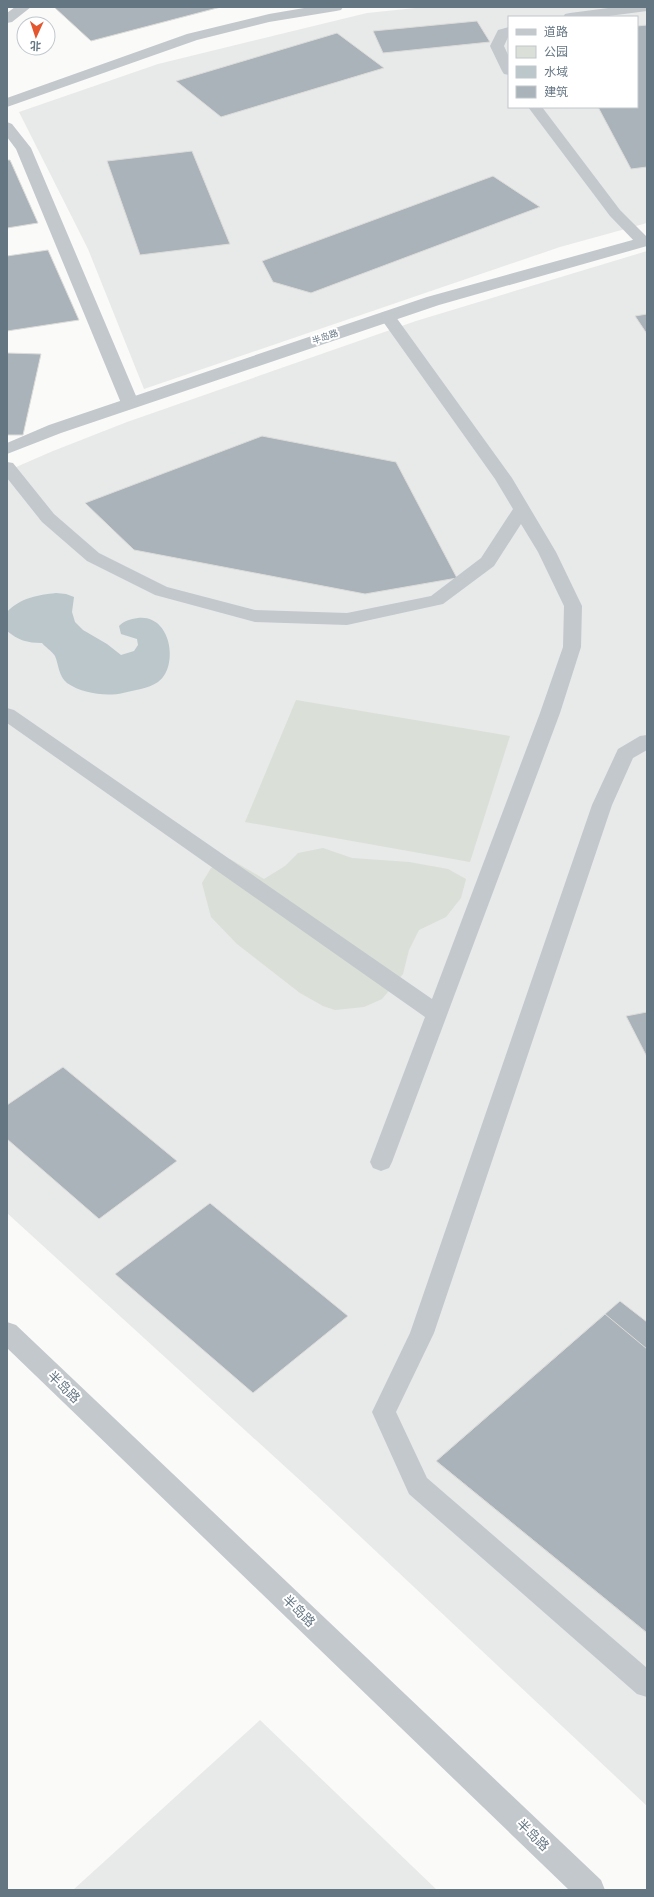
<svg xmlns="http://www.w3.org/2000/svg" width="654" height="1897" viewBox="0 0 654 1897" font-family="Rubik,'Noto Sans SC',sans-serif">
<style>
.built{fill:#e8e9e9;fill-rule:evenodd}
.green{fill:#dadfd7}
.water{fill:#bbc7cb}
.building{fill:#aab3b9;stroke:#dcdcda}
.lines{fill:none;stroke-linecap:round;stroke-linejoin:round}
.service{fill:#c3c8cc;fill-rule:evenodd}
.minor{fill:#c3c8cc;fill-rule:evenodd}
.tertiary{fill:#c3c8cc;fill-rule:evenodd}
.labels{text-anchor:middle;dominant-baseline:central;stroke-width:4;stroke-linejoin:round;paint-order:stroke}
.far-street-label{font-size:9px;fill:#657683;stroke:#fff}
.near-street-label{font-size:13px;fill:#657683;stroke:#fff}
</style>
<rect width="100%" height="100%" fill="#fafaf8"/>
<path class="built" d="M 425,7 L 647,7 L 647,223 L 560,247 L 144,389 L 88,249 L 19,112 L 158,64 L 367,13 ZM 509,17 L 637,17 L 637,107 L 509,107 Z
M 647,251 L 647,1806 L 315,1494 L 7,1213 L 7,471 L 53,451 L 127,422 L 416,321 Z
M 260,1720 L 437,1890 L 73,1890 Z"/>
<path class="green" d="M 296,700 L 510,736 L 470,862 L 245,822 Z
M 323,848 L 352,858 L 409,862 L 448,869 L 466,879 L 461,898 L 446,917 L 419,930 L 409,950 L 403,974 L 382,999 L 364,1007 L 335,1010 L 323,1006 L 300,993 L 237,944 L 211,917 L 202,883 L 211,868 L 230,859 L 264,879 L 285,866 L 298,853 Z"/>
<path class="water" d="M 56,593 L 66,594 L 74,597 L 72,612 L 75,622 L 83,630 L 107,644 L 121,655 L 134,651 L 138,645 L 137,639 L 121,634 L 119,626 C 124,621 130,619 138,618 C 172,614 179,668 158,682 C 148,689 134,690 123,693 C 106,697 81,693 67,683 C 58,675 59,665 55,656 C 52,651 45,647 42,643 C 27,643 18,640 7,631 L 7,612 C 20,598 38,595 56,593 Z"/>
<path class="building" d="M 54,7 L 221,7 L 91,41 Z
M 477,21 L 490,42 L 383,53 L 373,31 Z
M 647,25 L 647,167 L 631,169 L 598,107 L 637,107 L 637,26 Z
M 337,33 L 384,68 L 221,117 L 176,81 Z
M 192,151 L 230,244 L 140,255 L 107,161 Z
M 7,160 L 10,160 L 38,223 L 7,228 Z
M 493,176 L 540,207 L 311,293 L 273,282 L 262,261 Z
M 48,250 L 79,320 L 7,331 L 7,256 Z
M 647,314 L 647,334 L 635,316 Z
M 7,353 L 41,354 L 23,435 L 7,435 Z
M 262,436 L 396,462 L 457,578 L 365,594 L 134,550 L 85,503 Z
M 647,1012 L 647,1057 L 626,1016 Z
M 63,1067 L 177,1161 L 99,1219 L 7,1139 L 7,1105 Z
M 210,1203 L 348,1316 L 253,1393 L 115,1274 Z
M 620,1301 L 647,1322 L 647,1633 L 436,1461 Z
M 605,1314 L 647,1349 L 647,1633 L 436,1461 Z"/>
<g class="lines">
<path class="service" d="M 15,7 L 31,7 L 12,22 L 7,23 L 7,13 Z
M 616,7 L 647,7 L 647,11 L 601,17 L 563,17 L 565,14 L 570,13 Z
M 509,27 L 509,35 L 504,46 L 509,57 L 509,75 L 504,74 L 502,71 L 490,46 L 498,30 Z
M 528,107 L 542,107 L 620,210 L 647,237 L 647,246 L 638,245 L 610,216 Z
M 387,311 L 393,313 L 512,478 L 556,552 L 582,606 L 581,647 L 560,713 L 392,1162 L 389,1168 L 381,1171 L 373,1168 L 370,1162 L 425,1017 L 7,723 L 7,708 L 14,710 L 432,999 L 540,713 L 563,647 L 564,606 L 538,552 L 521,524 L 494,566 L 443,604 L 347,625 L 255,622 L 155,595 L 87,561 L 42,522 L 7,478 L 7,462 L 13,463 L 54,514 L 99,553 L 167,587 L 255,610 L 347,613 L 431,596 L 481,558 L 513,509 L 495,479 L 379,316 L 381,313 Z
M 647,735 L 647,750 L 633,758 L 612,805 L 434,1333 L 396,1412 L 427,1478 L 647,1668 L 647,1697 L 637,1694 L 409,1494 L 372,1412 L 410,1333 L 592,805 L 618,749 L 640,736 Z"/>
<path class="minor" d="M 310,7 L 343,7 L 341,10 L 336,11 L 269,22 L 197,40 L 7,107 L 7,98 L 187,34 L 269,14 Z
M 7,122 L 12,124 L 31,148 L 139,403 L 136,407 L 130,408 L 124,407 L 121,403 L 16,149 L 7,137 Z"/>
<path class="tertiary" d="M 647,236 L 647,246 L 439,305 L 61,433 L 7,454 L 7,443 L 49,425 L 427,297 Z
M 7,1322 L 16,1325 L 601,1880 L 605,1890 L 569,1890 L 7,1348 Z"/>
</g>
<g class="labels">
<g class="far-street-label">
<text transform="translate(325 337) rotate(-19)">半岛路</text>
</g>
<g class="near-street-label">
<text transform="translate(64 1387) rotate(44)">半岛路</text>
<text transform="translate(299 1611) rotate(44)">半岛路</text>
<text transform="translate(533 1835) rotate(44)">半岛路</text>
</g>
</g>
<rect width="654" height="1897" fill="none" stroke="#657683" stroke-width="16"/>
<rect x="508" y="16" width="130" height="92" fill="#ffffff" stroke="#c1c8cd"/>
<rect x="516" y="29" width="20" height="6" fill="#c3c8cc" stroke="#c1c8cd"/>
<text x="544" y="36" font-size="12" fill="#657683">道路</text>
<rect x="516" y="46" width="20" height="12" fill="#dadfd7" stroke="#c1c8cd"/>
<text x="544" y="56" font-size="12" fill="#657683">公园</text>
<rect x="516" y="66" width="20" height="12" fill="#bbc7cb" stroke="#c1c8cd"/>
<text x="544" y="76" font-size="12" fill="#657683">水域</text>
<rect x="516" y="86" width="20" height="12" fill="#aab3b9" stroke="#c1c8cd"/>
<text x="544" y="96" font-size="12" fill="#657683">建筑</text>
<g transform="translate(36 36) rotate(183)"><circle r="19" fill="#ffffff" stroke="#c1c8cd"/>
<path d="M0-3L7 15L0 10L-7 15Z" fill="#e4572e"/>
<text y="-6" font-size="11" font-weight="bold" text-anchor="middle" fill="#657683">北</text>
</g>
</svg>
